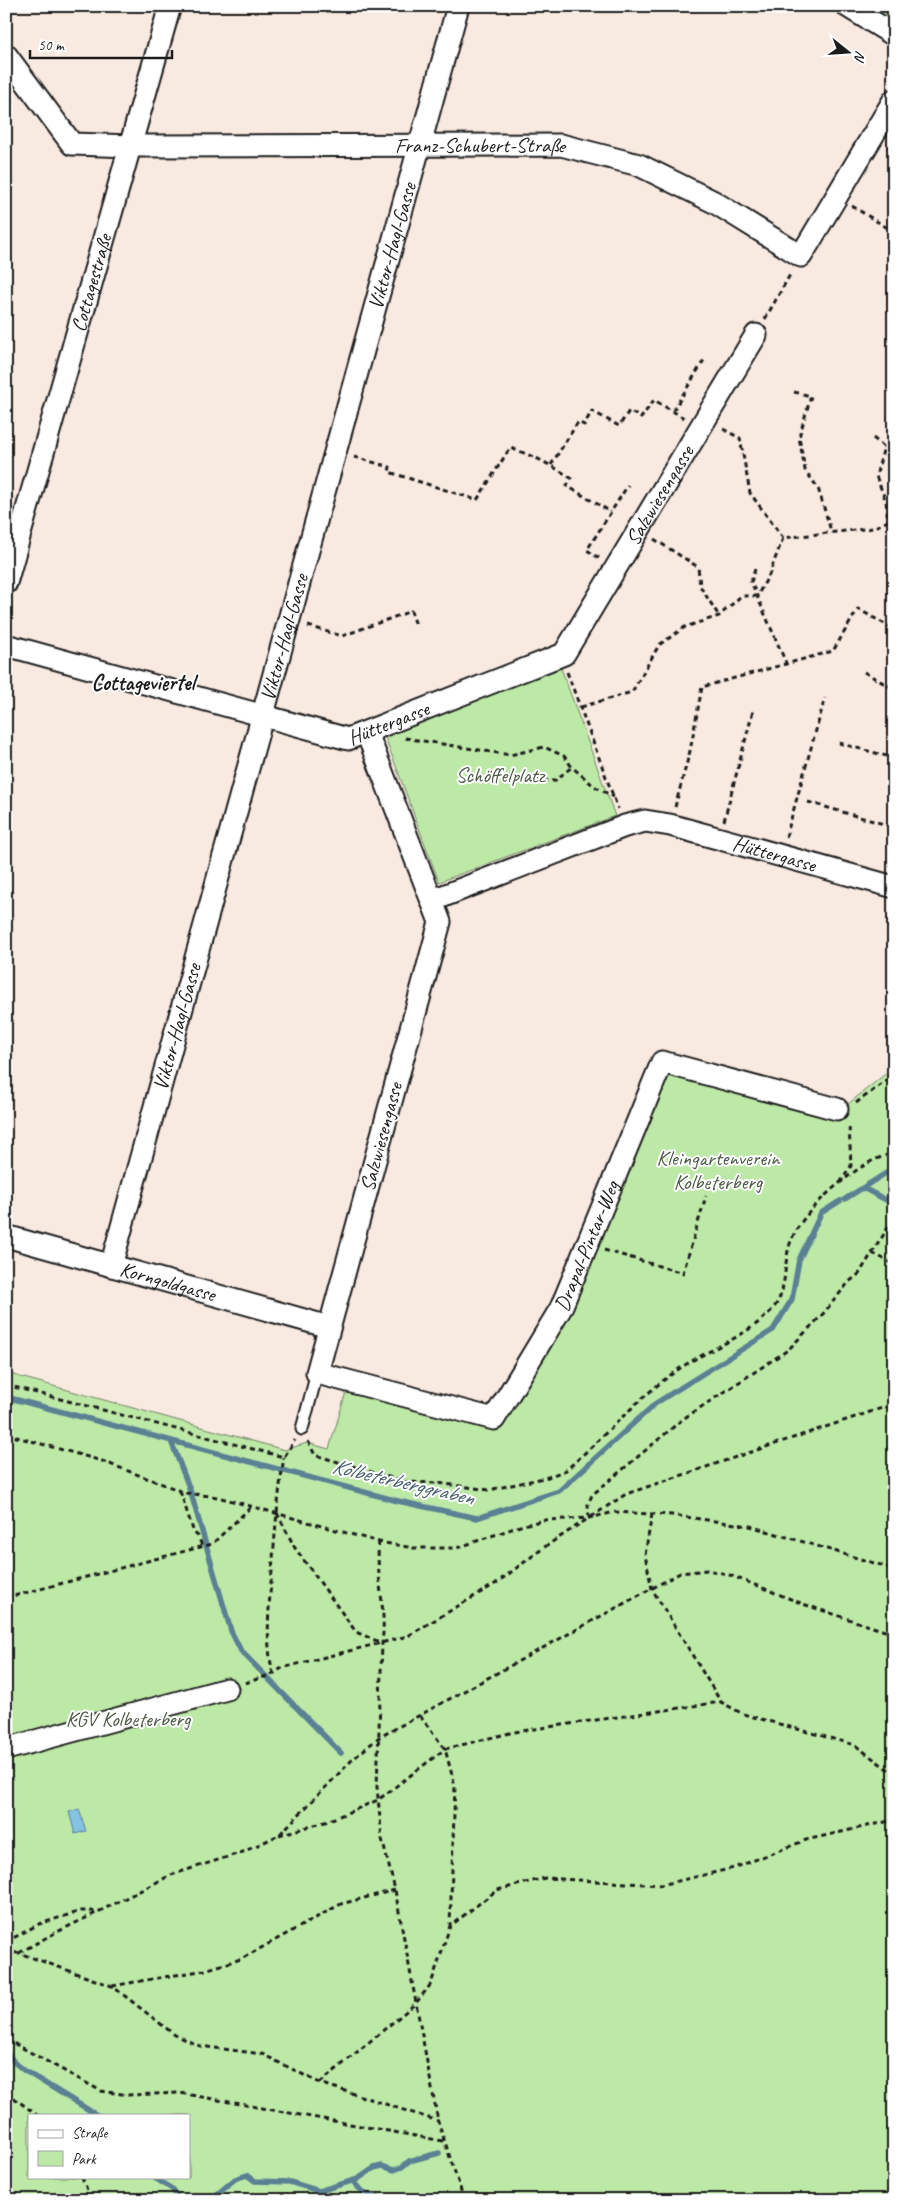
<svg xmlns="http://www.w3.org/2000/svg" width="900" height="2206" viewBox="0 0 900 2206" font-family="Caveat,sans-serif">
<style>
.green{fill:#bde9a7;stroke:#6c8262;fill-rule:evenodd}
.water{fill:#84c3e4;stroke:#5a8094}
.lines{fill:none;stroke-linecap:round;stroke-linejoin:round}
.stream{stroke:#5a8094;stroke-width:5.5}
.service-casing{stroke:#1c1c1c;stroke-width:15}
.minor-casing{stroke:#1c1c1c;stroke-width:25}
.path{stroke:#1c1c1c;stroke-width:3;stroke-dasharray:5 4;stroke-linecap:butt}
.service{stroke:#fff;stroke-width:11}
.minor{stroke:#fff;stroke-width:21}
.labels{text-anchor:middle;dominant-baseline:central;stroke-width:4;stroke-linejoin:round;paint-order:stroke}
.street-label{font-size:21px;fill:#1c1c1c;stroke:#fff}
.park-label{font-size:21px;fill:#4c5a46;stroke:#fff}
.neighbourhood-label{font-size:22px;font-weight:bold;fill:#1c1c1c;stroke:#fff}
.water-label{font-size:22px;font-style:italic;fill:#465f6c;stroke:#fff}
</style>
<rect width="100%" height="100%" fill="#f8e9e1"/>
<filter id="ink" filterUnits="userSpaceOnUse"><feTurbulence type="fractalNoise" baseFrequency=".02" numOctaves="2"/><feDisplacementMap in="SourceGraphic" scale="10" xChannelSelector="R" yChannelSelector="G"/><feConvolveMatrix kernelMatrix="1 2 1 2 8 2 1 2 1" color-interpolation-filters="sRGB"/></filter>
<g filter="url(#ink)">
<path class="green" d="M 863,6 L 894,6 L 894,27 Z
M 561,668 L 615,816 L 439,882 L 384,734 Z
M 894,1067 L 894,2200 L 6,2200 L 6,1373 L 285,1450 L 307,1443 L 329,1449 L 347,1389 L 495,1428 L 582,1288 L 667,1074 L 673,1072 L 840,1117 L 848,1104 ZM 29,2115 L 189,2115 L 189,2177 L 29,2177 Z"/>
<path class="water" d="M 79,1809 L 86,1831 L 75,1834 L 69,1812 Z"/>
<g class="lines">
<path class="stream" d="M 863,1188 L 894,1204
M 845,1199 L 894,1168
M 6,1397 L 398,1501 L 477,1518 L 559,1491 L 656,1403 L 773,1330 L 792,1299 L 799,1260 L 821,1213 L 840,1201
M 171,1441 L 190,1490 L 231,1631 L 241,1651 L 341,1753
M 6,2051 L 14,2062 L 25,2071 L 97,2115
M 153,2177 L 172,2189 L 180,2200
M 353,2181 C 362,2195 374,2197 390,2200
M 210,2200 L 235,2179 L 247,2175 L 255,2181 L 290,2182 L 319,2191 L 358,2179 L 374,2168 L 382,2166 L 394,2170 L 402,2167 L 409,2161 L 439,2153"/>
<g class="service-casing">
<path id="service" d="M 302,1429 L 317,1373"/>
</g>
<g class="minor-casing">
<g id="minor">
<path d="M 847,6 L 894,35"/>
<path id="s1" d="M 6,55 L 72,144 L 132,146 L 561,145 L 639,165 L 714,202 L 801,256 L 894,100"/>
<path id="s2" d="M 6,583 L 170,6"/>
<path id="s3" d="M 6,645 L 348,739 L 564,654 L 756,335"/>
<path id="s4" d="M 367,733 L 440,922 L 317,1373 L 494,1419 L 561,1308 L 662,1062 L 837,1109"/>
<path id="s5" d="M 433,900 L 625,826 L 645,821 L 670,825 L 894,887"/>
<path id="s6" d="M 6,1236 L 329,1327"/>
<path id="s7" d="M 111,1266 L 458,6"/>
<path d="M 6,1749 L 227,1689"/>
</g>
</g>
<path class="path" d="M 887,147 L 894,151
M 852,206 L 894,232
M 765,319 L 791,273
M 794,392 L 811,396 L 799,437 L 805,470 L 818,488 L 831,531
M 673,411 L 704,360
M 723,429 L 740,438 L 750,493 L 783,538
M 873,438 L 884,447 L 876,476 L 886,501 L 888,521
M 354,457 L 390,467 L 389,472 L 477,500 L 510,448 C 534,456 550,464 571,478 L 567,486 L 611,512
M 551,465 L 578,422 L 584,425 L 592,411 L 619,426 L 629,411 L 641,418 L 654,400 L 684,418
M 654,539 L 698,567 L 700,586 L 719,616
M 599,558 L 587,550 L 628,485
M 755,569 L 751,582 L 786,663
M 308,626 L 342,636 L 411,611 L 416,625
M 567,672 L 618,809
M 864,672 L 894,689
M 581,707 L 632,692 L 659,645 L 685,627 L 719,616 L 741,596 L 757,596 L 769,575 L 783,538 L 873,528 L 888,521 L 894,525
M 405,738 L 510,755 L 544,747 L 564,756 L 572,767 L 594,786 L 614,797
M 839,743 L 894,758
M 516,780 L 554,781 L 572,767
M 808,802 L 894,827
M 675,807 L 690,751 L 702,687 L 833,651 L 858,609 L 894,629
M 724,821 L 753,711
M 786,837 L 825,698
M 890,867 L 894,854
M 856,1103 L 894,1075
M 840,1183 L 851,1166 L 849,1125
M 604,1250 L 683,1273 L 706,1196
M 872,1253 L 894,1264
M 6,1385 L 284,1457 L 295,1440
M 6,1434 L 102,1461 L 186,1493 L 218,1497 L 379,1542 L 413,1548 L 457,1548 L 520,1526 L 544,1520 L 589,1518 L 615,1512 L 672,1515 L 750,1526 L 894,1569
M 308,1441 L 315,1455 L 405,1482 L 438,1483 L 489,1490 L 548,1477 L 566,1470 C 602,1439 638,1398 676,1371 C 707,1349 746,1338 772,1310 C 789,1290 782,1264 791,1241 C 801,1213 843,1177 870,1162 C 878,1157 886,1157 894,1151
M 180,1491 L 194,1533 L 198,1536 L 202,1546
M 277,1513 L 295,1548 L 356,1632 L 382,1643
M 652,1514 L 645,1555 L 652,1589 L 721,1702 L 743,1714 L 855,1745 L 894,1774
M 591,1517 L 626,1494 L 894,1404
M 379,1542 C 375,1576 387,1609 382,1643 L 377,1787 L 382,1839 L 395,1890 L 438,2121
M 6,1598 L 212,1544 L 252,1506
M 273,1674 C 265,1640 269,1606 272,1571 C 275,1533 278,1495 284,1457
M 245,1683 L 273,1674 L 282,1668 L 408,1636 L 495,1584 L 546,1546 L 589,1518 L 588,1504 L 592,1495 L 683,1419 L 788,1350 L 822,1315 L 849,1282 L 859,1274 L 894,1218
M 420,1716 L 445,1749 L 455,1786 L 450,1926
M 279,1835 L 325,1822 L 378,1800 L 445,1749 L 514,1732 L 721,1702
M 6,1942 L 39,1924 L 81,1911 L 100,1911 L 171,1875 L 243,1852 L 279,1835 L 353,1759 L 378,1738 L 680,1573 L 707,1570 L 727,1574 L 806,1605 L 894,1634
M 6,1952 L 19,1953 L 112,1986 L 175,2035 L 200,2046 L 262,2054 L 320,2083 L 438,2121 L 464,2200
M 19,1953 L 49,1936 L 100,1911
M 112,1986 L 205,1970 L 241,1959 L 341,1904 L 395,1890
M 6,2039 L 101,2091 L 128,2095 L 180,2093 L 443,2141
M 320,2083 L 416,2003 L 431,1984 L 450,1926 L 497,1890 L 545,1878 L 661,1885 L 734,1868 L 806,1840 L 894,1820
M 6,2092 L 37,2115
M 82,2177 L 91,2200"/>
<use href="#service" class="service"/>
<use href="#minor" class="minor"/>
</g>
</g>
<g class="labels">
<g class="street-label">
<text stroke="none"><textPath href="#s1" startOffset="519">Franz-Schubert-Straße</textPath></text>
<text stroke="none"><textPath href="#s7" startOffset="1058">Viktor-Hagl-Gasse</textPath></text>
<text stroke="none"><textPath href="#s2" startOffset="312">Cottagestraße</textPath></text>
<text stroke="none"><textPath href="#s3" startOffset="772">Salzwiesengasse</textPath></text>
<text stroke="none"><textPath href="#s7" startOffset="652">Viktor-Hagl-Gasse</textPath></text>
<text stroke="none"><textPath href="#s3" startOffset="398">Hüttergasse</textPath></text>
<text stroke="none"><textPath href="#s5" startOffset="360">Hüttergasse</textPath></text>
<text stroke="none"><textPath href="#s7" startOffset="248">Viktor-Hagl-Gasse</textPath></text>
<text transform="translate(381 1137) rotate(-75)">Salzwiesengasse</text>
<text stroke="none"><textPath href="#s4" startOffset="1050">Drapal-Pintar-Weg</textPath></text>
<text stroke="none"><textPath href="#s6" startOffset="168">Korngoldgasse</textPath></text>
</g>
<g class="park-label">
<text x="500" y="775">Schöffelplatz</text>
<text x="718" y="1158">Kleingartenverein<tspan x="718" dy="24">Kolbeterberg</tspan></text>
<text x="128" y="1719">KGV Kolbeterberg</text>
</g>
<g class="neighbourhood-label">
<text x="143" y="683">Cottageviertel</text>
</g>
<g class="water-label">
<text transform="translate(403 1482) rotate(13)">Kolbeterberggraben</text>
</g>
</g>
<rect width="900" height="2206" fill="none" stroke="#fff" stroke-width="25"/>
<rect x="12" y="12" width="875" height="2181" fill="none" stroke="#1c1c1c" stroke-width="2" filter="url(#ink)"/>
<rect x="28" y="2114" width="162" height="65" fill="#ffffff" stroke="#a4a4a4"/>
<rect x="38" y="2130" width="25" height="8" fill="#ffffff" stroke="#a4a4a4"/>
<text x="72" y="2138" font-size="15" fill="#1c1c1c">Straße</text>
<rect x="38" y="2151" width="25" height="15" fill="#bde9a7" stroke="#a4a4a4"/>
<text x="72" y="2164" font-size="15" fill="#1c1c1c">Park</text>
<g transform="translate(848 52) rotate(107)" stroke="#ffffff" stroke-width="4" paint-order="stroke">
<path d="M0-4L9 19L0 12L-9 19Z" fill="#1c1c1c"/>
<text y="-8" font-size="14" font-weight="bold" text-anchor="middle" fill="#1c1c1c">N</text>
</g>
<path d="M30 50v8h142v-8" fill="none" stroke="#1c1c1c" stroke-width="2.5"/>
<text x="38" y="50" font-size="15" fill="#1c1c1c" stroke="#ffffff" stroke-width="4" paint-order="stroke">50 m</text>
</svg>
